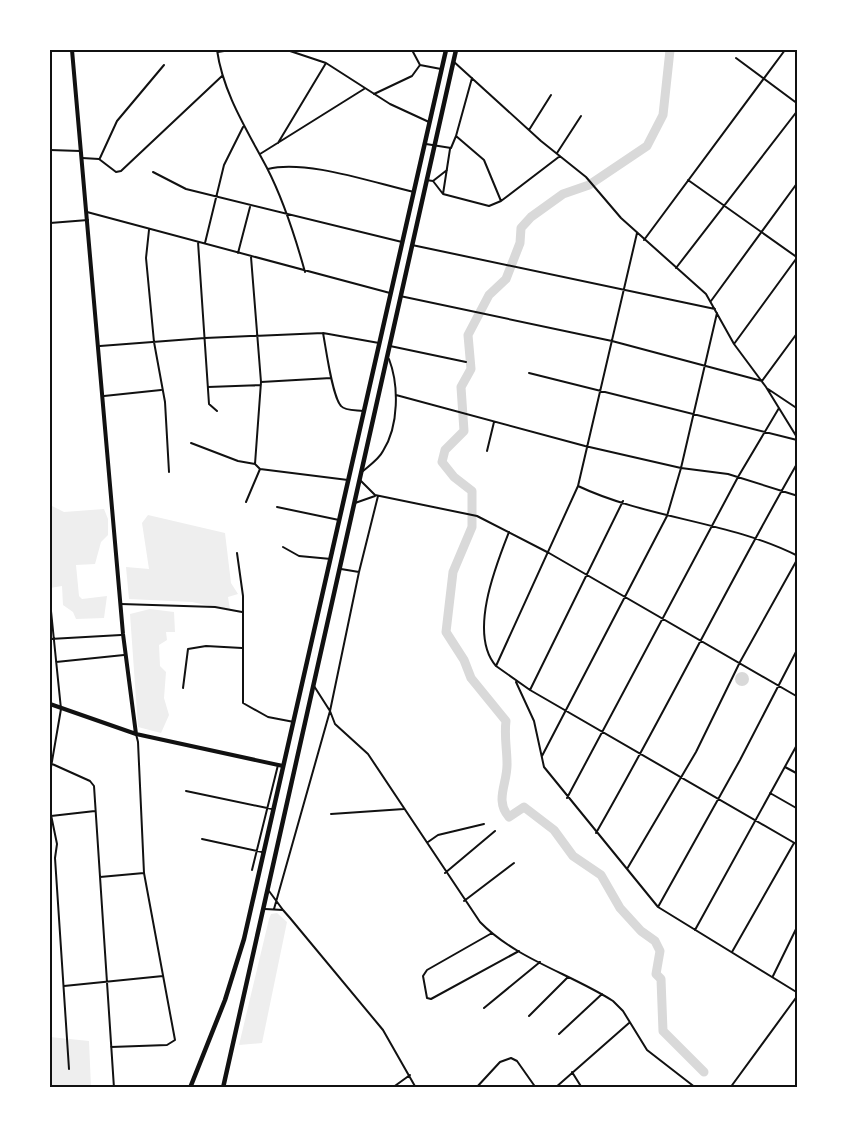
<svg xmlns="http://www.w3.org/2000/svg" width="847" height="1137" viewBox="0 0 847 1137" font-family="Barlow,sans-serif">
<style>
.green{fill:#eee}
.water{fill:#d9d9d9}
.lines{fill:none;stroke-linecap:round;stroke-linejoin:round}
.river{stroke:#d9d9d9;stroke-width:9}
.minor{stroke:#111;stroke-width:2}
.secondary{stroke:#111;stroke-width:4}
.trunk{stroke:#111;stroke-width:4.5}
.neatline{fill:none;stroke:#111;stroke-width:2}
</style>
<rect width="100%" height="100%" fill="#fff"/>
<path class="green" d="M 50,505 L 64,512 L 104,509 L 108,519 L 108,535 L 101,542 L 95,564 L 76,565 L 79,596 L 82,599 L 107,596 L 104,618 L 76,619 L 73,612 L 63,605 L 62,586 L 50,588 Z
M 148,515 L 225,533 L 231,583 L 238,594 L 228,597 L 230,610 L 192,602 L 129,599 L 126,567 L 149,569 L 142,523 Z
M 150,609 L 174,612 L 175,632 L 166,632 L 167,640 L 159,645 L 160,666 L 166,672 L 164,698 L 169,715 L 161,733 L 138,727 L 130,614 Z
M 277,913 L 287,922 L 262,1043 L 239,1045 L 269,919 L 271,914 Z
M 50,1037 L 89,1041 L 91,1087 L 50,1087 Z"/>
<path class="water" d="M735 679a7 7 0 1 1 14 0a7 7 0 1 1-14 0Z"/>
<g class="lines">
<path class="river" d="M 670,50 L 663,115 L 647,146 L 589,185 L 563,194 L 531,217 L 521,228 L 520,243 L 506,279 L 489,295 L 468,335 L 471,369 L 461,387 L 464,431 L 445,450 L 442,462 L 454,477 L 472,491 L 472,527 L 453,572 L 446,632 L 464,660 L 471,678 L 506,721 C 504,736 507,749 507,763 C 508,783 494,800 509,817 L 524,807 L 554,830 L 573,856 L 601,875 L 620,908 L 641,931 L 655,941 L 660,951 L 656,974 L 661,979 L 663,1031 L 704,1072"/>
<path class="minor" d="M 217,50 C 223,93 247,130 267,168 C 284,201 295,236 305,272
M 287,50 L 326,63 L 390,104 L 429,122
M 412,50 L 420,65 L 441,69
M 218,52 L 230,50
M 736,58 L 798,104
M 453,61 L 541,141 L 586,177 L 621,218 L 706,294 L 734,344 L 766,387 L 798,439
M 374,94 L 412,76 L 420,65
M 529,130 L 551,95
M 456,136 L 472,78
M 278,143 L 326,63
M 426,144 L 451,148 L 456,136 L 484,160 L 501,201
M 50,150 L 80,151
M 557,153 L 581,116
M 260,154 L 364,89
M 82,158 L 99,159 L 116,172 L 121,171 L 222,76
M 100,158 L 117,121 L 164,65
M 268,169 C 305,159 374,183 414,192
M 153,172 L 186,189 L 402,242
M 426,180 L 433,181 L 443,194 L 489,206 L 501,201 L 560,156
M 688,180 L 798,258
M 433,181 L 447,170
M 443,194 L 450,149
M 87,212 L 390,293
M 50,223 L 88,220
M 149,230 L 146,258 L 154,342 L 165,402 L 169,472
M 637,233 L 578,486 L 496,666 L 530,690 L 798,845
M 644,240 L 785,50
M 198,242 L 209,404 L 217,411
M 205,243 L 224,165 L 243,127
M 412,245 L 715,309
M 238,253 L 250,207
M 251,257 L 261,382 L 255,464
M 676,268 L 798,110
M 400,296 L 612,341 L 762,381 L 798,332
M 711,301 L 798,182
M 323,333 C 326,348 332,396 341,406 C 345,411 357,410 363,411
M 734,344 L 796,259
M 100,346 L 205,338 L 323,333 L 379,343
M 390,346 L 466,362
M 529,373 L 797,440
M 261,382 L 331,378
M 208,387 L 261,385
M 768,389 L 798,409
M 396,395 L 585,446 L 681,468 L 728,474 L 798,496
M 104,396 L 161,390
M 191,443 L 238,461 L 255,464
M 487,451 L 494,422
M 255,464 L 260,469 L 348,480
M 363,471 C 370,465 379,459 383,451 C 399,426 399,385 389,359
M 360,480 L 375,495
M 578,486 C 648,519 729,521 798,556
M 375,495 L 477,516 L 549,553 L 798,697
M 246,502 L 260,469
M 355,503 L 375,496
M 277,507 L 339,520
M 283,547 L 299,556 L 331,559
M 237,553 L 243,596 L 243,703 L 268,717 L 294,722
M 341,569 L 359,572
M 121,604 L 215,607 L 242,612
M 50,639 L 121,635
M 56,662 L 124,655
M 496,666 C 468,634 496,565 509,532
M 516,682 L 534,721 L 544,767 L 658,907 L 798,993
M 314,686 L 330,711 L 335,724 L 368,754 L 480,922 C 516,959 571,974 613,1001 L 623,1011 L 647,1050 L 696,1088
M 183,688 L 188,649 L 206,646 L 242,648
M 530,690 L 623,501
M 542,756 L 667,516 L 681,468 L 717,313
M 50,763 L 90,781 L 94,786 L 114,1088
M 785,767 L 798,774
M 50,773 L 61,709 L 51,611
M 186,791 L 272,809
M 770,793 L 798,809
M 567,798 L 738,477 L 779,408
M 50,810 L 57,844 L 55,858 L 69,1069
M 331,814 L 404,809
M 51,816 L 95,811
M 596,833 C 666,711 728,584 798,462
M 202,839 L 262,852
M 428,842 L 438,835 L 484,824
M 627,869 L 696,752 L 740,662 L 798,558
M 252,870 L 278,765
M 445,873 L 495,831
M 100,877 L 144,873
M 269,891 L 283,910
M 464,901 L 514,863
M 658,907 L 740,760 L 798,648
M 265,909 L 283,910 L 290,918 L 383,1030 L 416,1088
M 274,909 L 330,711 L 359,572 L 378,496
M 695,930 L 798,743
M 492,933 L 427,970 L 423,976 L 427,998 L 431,999 L 519,951
M 732,952 L 794,843
M 773,976 L 798,925
M 64,986 L 163,976
M 484,1008 L 540,962
M 529,1016 L 568,977
M 559,1034 L 602,994
M 111,1047 L 167,1045 L 175,1040 L 144,873 L 138,742 L 136,734
M 572,1072 L 582,1088
M 392,1088 L 410,1075
M 476,1088 L 500,1062 L 511,1058 L 517,1061 L 536,1088
M 555,1088 L 629,1023
M 730,1088 L 798,995"/>
<path class="secondary" d="M 72,50 L 123,634 L 136,734
M 50,704 L 136,734 L 283,766"/>
<path class="trunk" d="M 190,1088 L 225,1000 L 244,939 L 446,50
M 223,1088 L 456,50"/>
</g>
<rect width="847" height="1137" fill="none" stroke="#ffffff" stroke-width="102"/>
<rect x="51" y="51" width="745" height="1035" class="neatline"/>
</svg>
